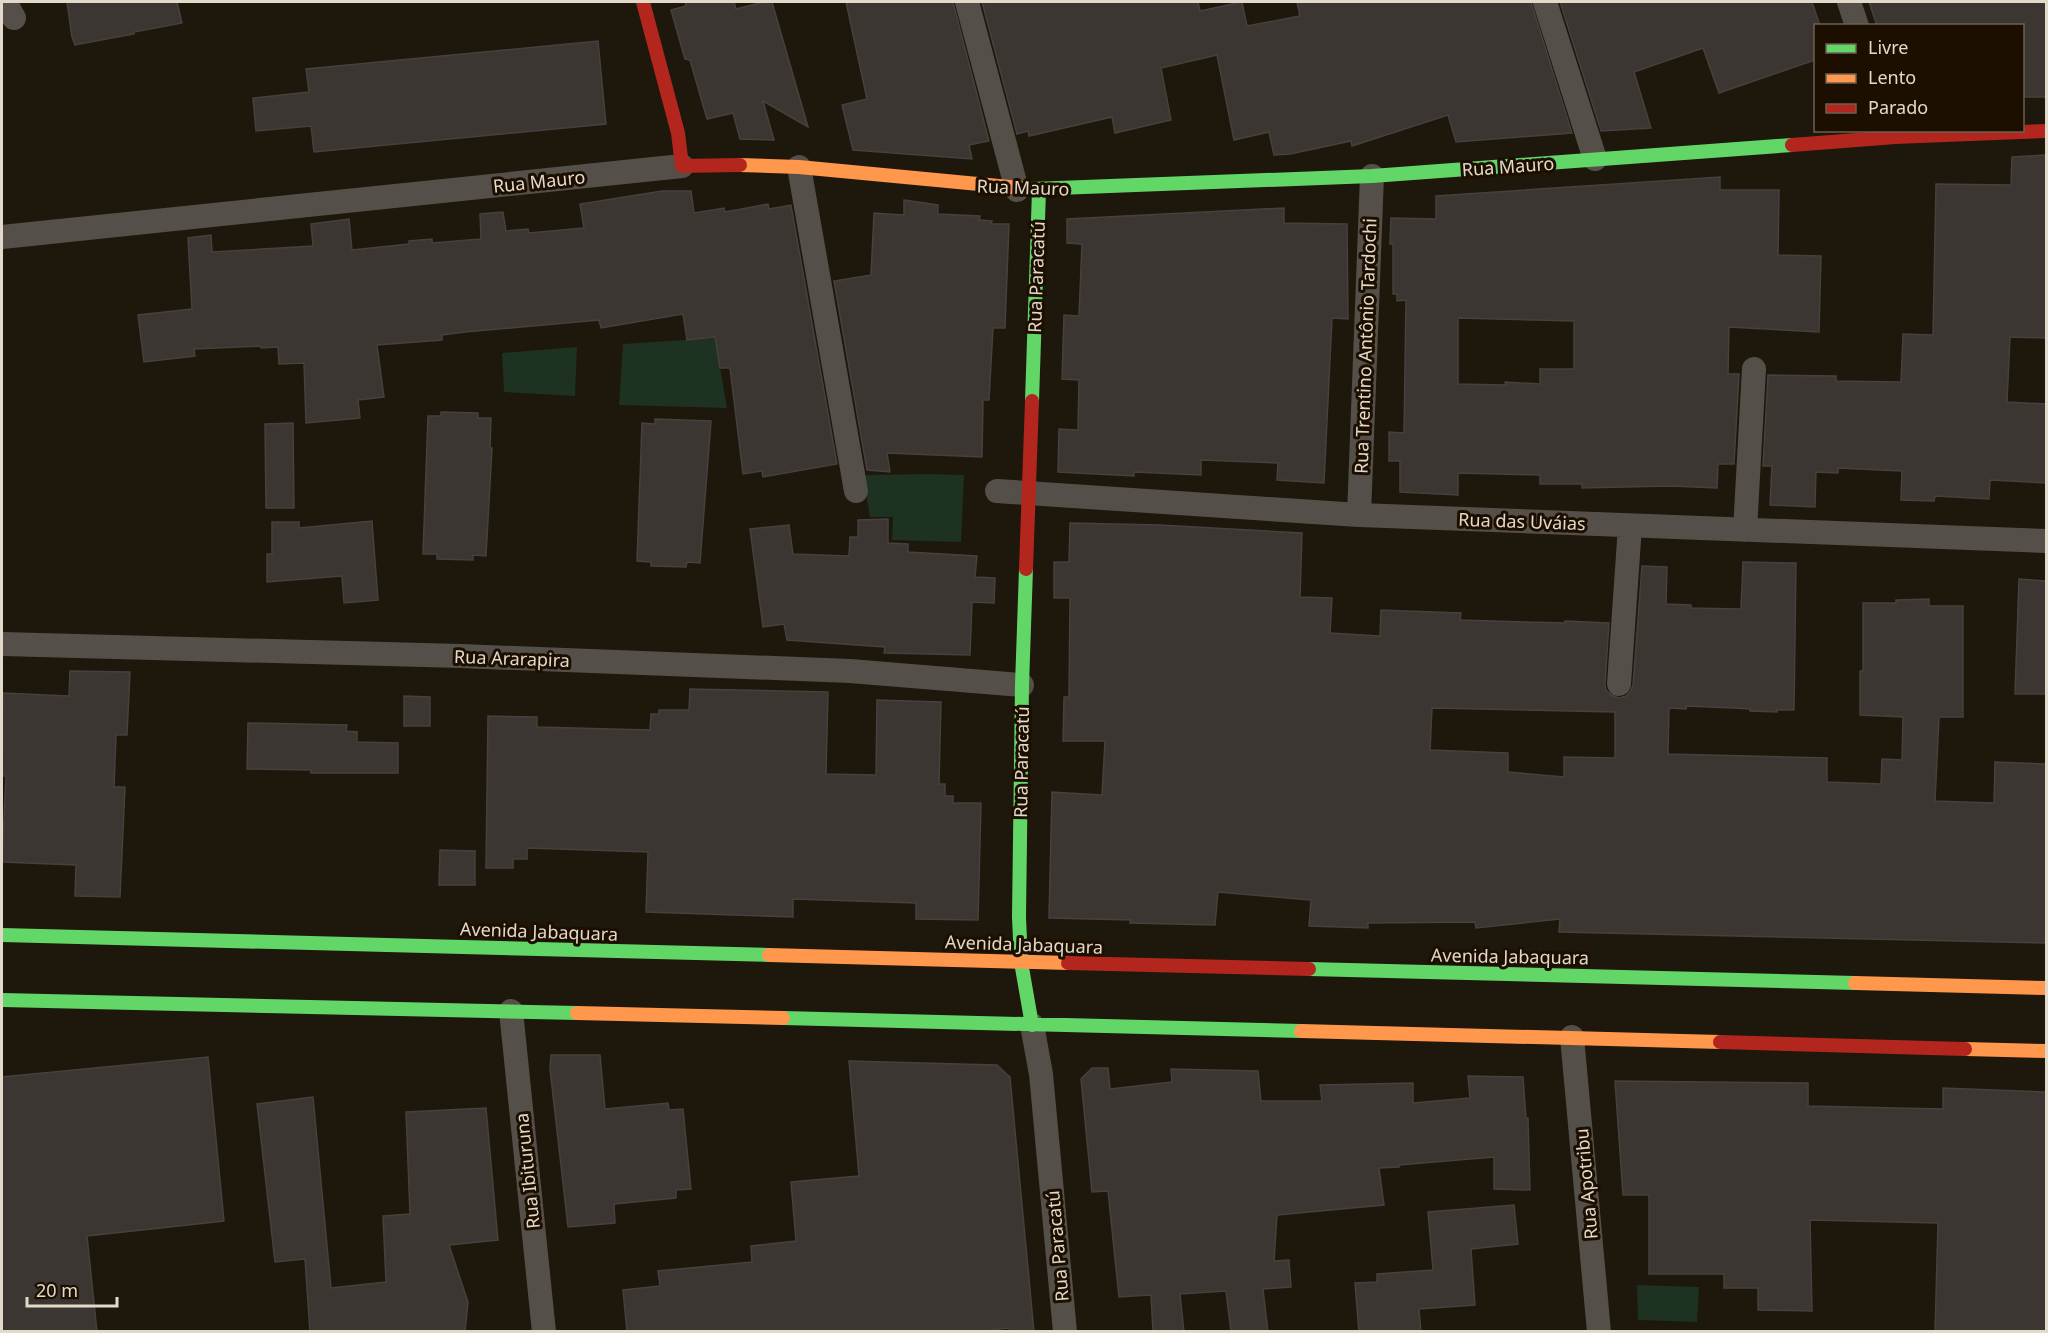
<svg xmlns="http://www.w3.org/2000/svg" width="2048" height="1333" viewBox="0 0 2048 1333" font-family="'Noto Sans',sans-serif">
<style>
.green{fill:#1d3220}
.building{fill:#3c3633;stroke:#46403e;stroke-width:1.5;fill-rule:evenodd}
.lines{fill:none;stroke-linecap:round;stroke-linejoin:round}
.street{stroke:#545049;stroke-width:24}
.fast{stroke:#63d668;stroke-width:14}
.slow{stroke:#ff974d;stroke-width:14}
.jam{stroke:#b3261e;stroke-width:14}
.labels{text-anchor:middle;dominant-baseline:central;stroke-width:6;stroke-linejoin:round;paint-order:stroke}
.street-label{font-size:18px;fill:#e2d9cb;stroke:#1c0f00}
</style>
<rect width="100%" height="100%" fill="#1e170b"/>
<path class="green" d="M 715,338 L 727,408 L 619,405 L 623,344 Z
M 577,347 L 575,396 L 504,392 L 502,353 Z
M 928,474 L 964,475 L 961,542 L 892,540 L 893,517 L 870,517 L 863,475 Z
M 1637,1285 L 1699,1287 L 1697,1322 L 1638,1320 Z"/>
<path class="building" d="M 67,2 L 177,2 L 182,23 L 134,32 L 134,34 L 75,45 L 72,37 Z
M 685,2 L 734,2 L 736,9 L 764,2 L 772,2 L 808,127 L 763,101 L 774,140 L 740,139 L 733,113 L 707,119 L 690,60 L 685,59 L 671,10 L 686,6 Z
M 846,2 L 953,2 L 989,141 L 969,145 L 972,159 L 853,150 L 842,105 L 867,99 Z
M 982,2 L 1198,2 L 1200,11 L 1242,2 L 1247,26 L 1300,16 L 1297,2 L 1531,2 L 1572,133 L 1456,142 L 1448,115 L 1352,146 L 1351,141 L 1290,154 L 1274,155 L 1269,132 L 1234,140 L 1217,55 L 1161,68 L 1171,120 L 1115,133 L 1112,117 L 1029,136 L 1028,131 L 1017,134 Z
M 1560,2 L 1812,2 L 1820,26 L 1815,26 L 1815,60 L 1719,93 L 1703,48 L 1634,72 L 1651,128 L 1601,131 Z
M 1869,2 L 2046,2 L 2046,97 L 2022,97 L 2022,26 L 1877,26 Z
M 598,41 L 606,124 L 314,152 L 311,126 L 256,131 L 253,98 L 309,92 L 306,69 Z
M 2046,155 L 2046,338 L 2010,337 L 2007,402 L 2046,404 L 2046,483 L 1990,480 L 1989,499 L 1935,496 L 1934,501 L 1901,500 L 1902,471 L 1838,468 L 1838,473 L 1816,472 L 1815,507 L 1770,505 L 1772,466 L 1763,466 L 1768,375 L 1836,376 L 1836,381 L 1901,382 L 1903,334 L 1933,335 L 1936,184 L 2011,185 L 2012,157 Z
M 1720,177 L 1720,190 L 1779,190 L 1778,255 L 1821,256 L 1819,332 L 1729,327 L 1728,374 L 1739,374 L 1734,464 L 1718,464 L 1717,488 L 1670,486 L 1582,488 L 1582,484 L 1540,484 L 1540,475 L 1458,473 L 1458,495 L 1400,492 L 1400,461 L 1389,461 L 1389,432 L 1404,433 L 1406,300 L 1397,301 L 1397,294 L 1393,294 L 1393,244 L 1390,244 L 1391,218 L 1436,219 L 1436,196 ZM 1458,318 L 1574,321 L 1574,369 L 1540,369 L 1540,384 L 1505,382 L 1506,385 L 1458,384 Z
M 662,191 L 691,191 L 694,213 L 724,208 L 725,212 L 768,204 L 769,209 L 791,205 L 837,464 L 763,477 L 762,471 L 743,474 L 730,368 L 720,368 L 715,337 L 687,340 L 683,314 L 601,328 L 599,320 L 465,332 L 442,335 L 442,340 L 377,345 L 384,397 L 358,400 L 360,418 L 306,423 L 304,363 L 279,364 L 278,347 L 261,348 L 261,346 L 194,349 L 195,356 L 144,362 L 138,315 L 192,309 L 188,238 L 211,235 L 212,252 L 313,246 L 311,224 L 349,219 L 352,250 L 409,244 L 409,241 L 432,239 L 432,243 L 481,239 L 480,214 L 503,212 L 506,231 L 528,229 L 529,233 L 584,228 L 580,204 Z
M 904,200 L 938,205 L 938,214 L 980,216 L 979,220 L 992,221 L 991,224 L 1009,224 L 1005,328 L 993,328 L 989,400 L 983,400 L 982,457 L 887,453 L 890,472 L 867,470 L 834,281 L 871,275 L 874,213 L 904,215 Z
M 1284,208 L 1284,223 L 1347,224 L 1348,319 L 1332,318 L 1324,483 L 1277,480 L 1278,463 L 1201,460 L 1201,475 L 1134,472 L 1134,476 L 1058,472 L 1059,429 L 1078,430 L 1079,380 L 1062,379 L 1064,315 L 1079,316 L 1082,244 L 1067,243 L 1067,219 Z
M 441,412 L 478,413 L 478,418 L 491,418 L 490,448 L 492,448 L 486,556 L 473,555 L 473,560 L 437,559 L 437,554 L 423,554 L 428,416 L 441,416 Z
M 655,419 L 711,421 L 700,563 L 687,562 L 686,567 L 651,566 L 651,562 L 637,561 L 642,423 L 655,424 Z
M 293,423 L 294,508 L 266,508 L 265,424 Z
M 888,519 L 888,543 L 908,544 L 908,552 L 977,556 L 975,577 L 995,578 L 994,603 L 972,602 L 970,655 L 884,653 L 885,647 L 787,640 L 784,624 L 763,627 L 750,529 L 789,525 L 793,554 L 849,556 L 850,537 L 858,537 L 858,520 Z
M 372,521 L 378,600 L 344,603 L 342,576 L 267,582 L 267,554 L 272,554 L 272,522 L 299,522 L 299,528 Z
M 1070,523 L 1160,525 L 1302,533 L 1300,597 L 1332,598 L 1330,633 L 1380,636 L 1381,610 L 1461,613 L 1460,620 L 1528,622 L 1528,624 L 1529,622 L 1565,623 L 1565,621 L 1609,623 L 1605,684 L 1606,690 L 1611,695 L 1619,698 L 1626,696 L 1630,692 L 1633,685 L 1642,566 L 1667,567 L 1666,604 L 1691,605 L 1691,608 L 1741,609 L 1743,562 L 1796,563 L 1794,710 L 1777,710 L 1777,712 L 1750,711 L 1750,709 L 1734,708 L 1686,706 L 1686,709 L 1669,708 L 1668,754 L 1827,758 L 1827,782 L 1881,784 L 1882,759 L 1902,760 L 1903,717 L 1860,715 L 1860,671 L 1863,671 L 1863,603 L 1896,603 L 1896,600 L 1929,599 L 1929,606 L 1963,606 L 1963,717 L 1939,717 L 1935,801 L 1994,803 L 1995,762 L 2046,764 L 2046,943 L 1559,932 L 1560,919 L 1476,928 L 1475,922 L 1368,923 L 1368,928 L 1309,926 L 1311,900 L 1218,892 L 1215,925 L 1130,923 L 1131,920 L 1049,918 L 1052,792 L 1102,795 L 1105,741 L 1063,741 L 1064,697 L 1069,697 L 1070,598 L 1054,598 L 1054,562 L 1069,562 ZM 1432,708 L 1615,712 L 1615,758 L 1564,757 L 1564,777 L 1508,772 L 1508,753 L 1430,750 Z
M 2019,579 L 2046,581 L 2046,694 L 2015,694 Z
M 70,671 L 130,672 L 127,735 L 116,735 L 114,787 L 125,787 L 120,897 L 75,896 L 76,865 L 2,862 L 6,776 L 2,776 L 3,693 L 69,696 Z
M 690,689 L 828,692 L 826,774 L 876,775 L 877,700 L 941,702 L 939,784 L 945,784 L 945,796 L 953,796 L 953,803 L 981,803 L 978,920 L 916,919 L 916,903 L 793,899 L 793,917 L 646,912 L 648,852 L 527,848 L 527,859 L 513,859 L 513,868 L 486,868 L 488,716 L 537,717 L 537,727 L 650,730 L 651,714 L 659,714 L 659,710 L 689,710 Z
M 404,696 L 430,697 L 430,726 L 404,726 Z
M 248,723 L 347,725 L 346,731 L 357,732 L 357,742 L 398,743 L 398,773 L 311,773 L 311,770 L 247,769 Z
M 440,850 L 475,851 L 475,885 L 439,885 Z
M 551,1055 L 600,1055 L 605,1109 L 668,1103 L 669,1110 L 683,1109 L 691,1189 L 676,1190 L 676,1198 L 614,1204 L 615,1223 L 568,1227 L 550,1069 Z
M 208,1057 L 224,1221 L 87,1236 L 97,1332 L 2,1332 L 2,1077 Z
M 849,1061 L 997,1065 L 1010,1077 L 1034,1332 L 1010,1332 L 1009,1328 L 973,1332 L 627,1332 L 623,1290 L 660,1286 L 658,1271 L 752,1262 L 751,1246 L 796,1241 L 791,1182 L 859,1176 Z
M 1092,1068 L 1108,1068 L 1110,1089 L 1172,1082 L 1171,1069 L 1258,1071 L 1261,1101 L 1322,1101 L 1320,1085 L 1413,1083 L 1413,1103 L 1470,1098 L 1468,1076 L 1523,1077 L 1526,1118 L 1528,1118 L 1530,1190 L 1494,1189 L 1494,1157 L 1399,1165 L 1399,1167 L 1379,1168 L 1384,1205 L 1277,1215 L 1274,1261 L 1289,1260 L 1291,1287 L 1263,1289 L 1268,1332 L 1231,1332 L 1226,1291 L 1180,1294 L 1184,1332 L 1153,1332 L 1151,1295 L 1119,1297 L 1108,1191 L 1092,1192 L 1081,1079 Z
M 1615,1081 L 1808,1083 L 1808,1106 L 1943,1109 L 1943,1088 L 2046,1092 L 2046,1332 L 1935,1332 L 1938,1223 L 1810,1220 L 1812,1311 L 1758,1310 L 1758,1288 L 1724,1288 L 1724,1274 L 1649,1274 L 1649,1195 L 1623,1195 Z
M 313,1097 L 331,1288 L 386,1282 L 383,1216 L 410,1214 L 406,1112 L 486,1108 L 498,1240 L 449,1245 L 468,1302 L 465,1332 L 310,1332 L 305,1259 L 275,1262 L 257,1104 Z
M 1514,1205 L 1518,1244 L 1471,1249 L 1475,1305 L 1419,1309 L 1421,1332 L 1359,1332 L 1355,1283 L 1377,1282 L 1377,1274 L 1433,1270 L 1428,1212 Z"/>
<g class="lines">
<path class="street" d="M 5,2 L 14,18
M 967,2 L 1017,190
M 1545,2 L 1595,159
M 1849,2 L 1857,26
M 799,167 L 856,491
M 2,237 L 682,166
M 997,491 L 1359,515 L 2046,541
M 1359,515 L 1372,176
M 1745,530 L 1754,369
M 2,644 L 461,656 L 850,671 L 1022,685
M 1619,684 L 1630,526
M 511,1011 L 544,1332
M 1032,1025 L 1041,1074 L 1065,1332
M 1572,1037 L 1599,1332"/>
<path class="fast" d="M 1032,189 L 1372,176 L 1792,145
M 1032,401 L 1039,190
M 1026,569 L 1022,685 L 1019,917 L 1021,962 L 1032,1025
M 2,935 L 769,955
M 1309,969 L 1855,983
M 2,1000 L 577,1013
M 783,1018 L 1301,1031"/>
<path class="slow" d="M 740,165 L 799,167 L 1032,189
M 769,955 L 1068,963
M 1855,983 L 2046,988
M 577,1013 L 783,1018
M 1301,1031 L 1720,1042
M 1965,1049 L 2046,1051"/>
<path class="jam" d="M 643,2 L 678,133 L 682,166 L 740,165
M 1792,145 L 1895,137 L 2046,131
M 1026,569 L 1032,401
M 1068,963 L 1309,969
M 1720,1042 L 1965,1049"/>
</g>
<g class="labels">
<g class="street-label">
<text transform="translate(1508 166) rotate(-4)">Rua Mauro</text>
<text transform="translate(539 181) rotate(-6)">Rua Mauro</text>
<text transform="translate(1023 187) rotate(2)">Rua Mauro</text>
<text transform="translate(1036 277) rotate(-88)">Rua Paracatú</text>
<text transform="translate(1365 346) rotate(-88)">Rua Trentino Antônio Tardochi</text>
<text transform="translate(1522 521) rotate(2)">Rua das Uváias</text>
<text transform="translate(512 658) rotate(2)">Rua Ararapira</text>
<text transform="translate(1021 762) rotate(-89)">Rua Paracatú</text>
<text transform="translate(539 931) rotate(2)">Avenida Jabaquara</text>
<text transform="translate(1024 944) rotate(2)">Avenida Jabaquara</text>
<text transform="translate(1510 956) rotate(1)">Avenida Jabaquara</text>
<text transform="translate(527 1171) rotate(-96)">Rua Ibituruna</text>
<text transform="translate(1586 1184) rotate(-95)">Rua Apotribu</text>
<text transform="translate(1057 1246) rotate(-95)">Rua Paracatú</text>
</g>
</g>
<rect width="2048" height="1333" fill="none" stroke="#e2d9cb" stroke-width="6"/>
<rect x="1814" y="24" width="210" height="108" fill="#1c0f00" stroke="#6b6051" stroke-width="1.5"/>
<rect x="1826" y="44" width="30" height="9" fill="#63d668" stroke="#6b6051" stroke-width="1.5"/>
<text x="1868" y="54" font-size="18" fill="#e2d9cb">Livre</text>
<rect x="1826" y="74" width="30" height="9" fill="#ff974d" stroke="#6b6051" stroke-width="1.5"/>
<text x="1868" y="84" font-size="18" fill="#e2d9cb">Lento</text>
<rect x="1826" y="104" width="30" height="9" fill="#b3261e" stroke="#6b6051" stroke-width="1.5"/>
<text x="1868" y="114" font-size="18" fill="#e2d9cb">Parado</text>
<path d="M27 1297v9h90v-9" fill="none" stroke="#e2d9cb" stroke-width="3"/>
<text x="36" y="1297" font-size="18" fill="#e2d9cb" stroke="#1c0f00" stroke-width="4.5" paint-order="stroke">20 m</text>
</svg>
